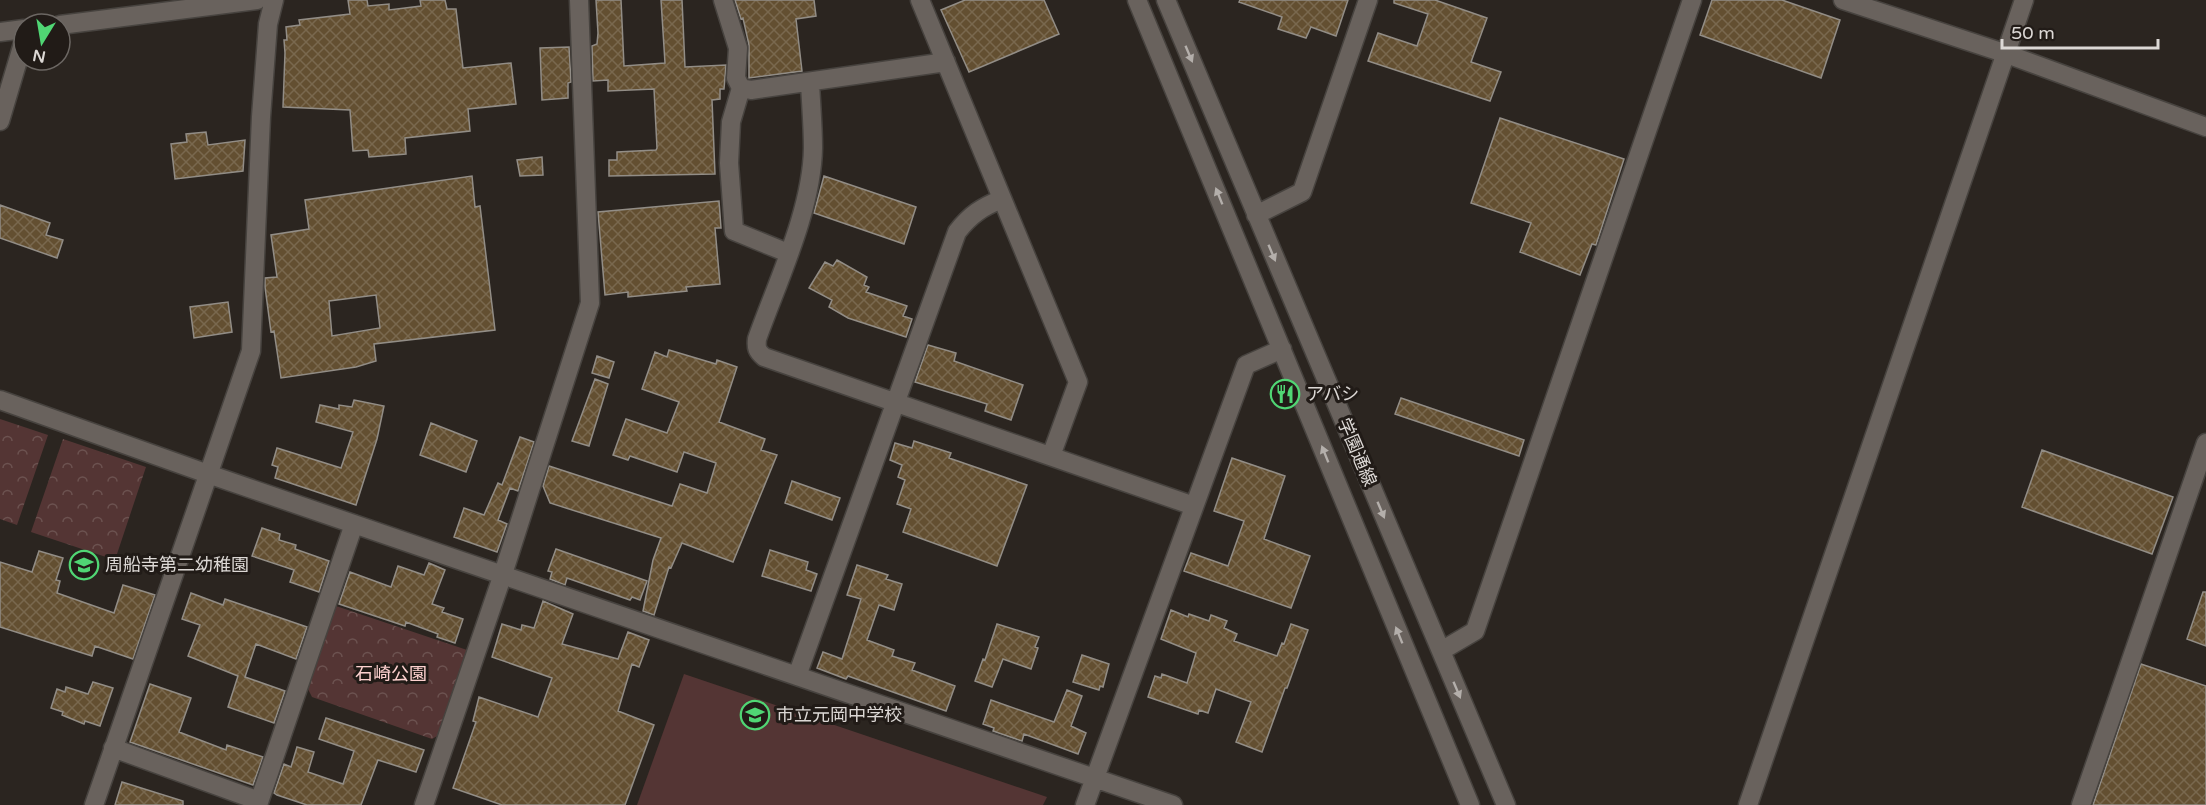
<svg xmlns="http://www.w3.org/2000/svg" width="2206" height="805" viewBox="0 0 2206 805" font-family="'Varela Round','Noto Sans JP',sans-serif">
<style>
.park{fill:url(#park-crowns)}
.garden{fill:#543534}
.building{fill:url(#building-cross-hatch);stroke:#928d86;stroke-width:1.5;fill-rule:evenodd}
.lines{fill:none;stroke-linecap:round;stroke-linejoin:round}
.minor-casing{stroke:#47433f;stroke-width:21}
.minor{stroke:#69625d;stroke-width:18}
.oneway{fill:#b4afab}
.labels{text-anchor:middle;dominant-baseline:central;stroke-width:6;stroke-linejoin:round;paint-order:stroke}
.poi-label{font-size:18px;fill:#dcd8d5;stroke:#211b17;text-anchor:start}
.street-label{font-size:18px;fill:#dcd8d5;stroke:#211b17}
.park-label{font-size:18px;fill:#fdd1cf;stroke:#211b17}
</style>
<defs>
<pattern id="park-crowns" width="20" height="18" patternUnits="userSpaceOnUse" patternTransform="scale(1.5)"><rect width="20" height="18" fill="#543534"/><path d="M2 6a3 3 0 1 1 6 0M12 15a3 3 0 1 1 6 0" fill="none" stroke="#6c5250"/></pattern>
<pattern id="building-cross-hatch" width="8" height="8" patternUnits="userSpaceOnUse" patternTransform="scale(1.5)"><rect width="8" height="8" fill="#634f31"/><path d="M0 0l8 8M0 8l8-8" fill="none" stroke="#79684e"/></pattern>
</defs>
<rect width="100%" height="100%" fill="#2b2520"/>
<path class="park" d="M 0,419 L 48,435 L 17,525 L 0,519 Z
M 63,439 L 146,467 L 115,560 L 31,532 Z
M 336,606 L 470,651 L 439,735 L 432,739 L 312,697 L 308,689 Z"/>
<path class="garden" d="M 684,674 L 1047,797 L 1043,805 L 637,805 Z"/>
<path class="building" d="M 348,0 L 367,0 L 368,6 L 389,4 L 389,10 L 421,6 L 420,0 L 445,0 L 447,9 L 456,9 L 463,68 L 511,63 L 516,104 L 468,109 L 470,131 L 405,138 L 406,154 L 369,157 L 368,150 L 353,151 L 350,110 L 283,107 L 285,53 L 284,40 L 287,40 L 286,27 L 300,25 L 299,20 L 350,14 Z
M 596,0 L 621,0 L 624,66 L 665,63 L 661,0 L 682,0 L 685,67 L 726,65 L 724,89 L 720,89 L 720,99 L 712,100 L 715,174 L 609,176 L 609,160 L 617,160 L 617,152 L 656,150 L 657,148 L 654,89 L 608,91 L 608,80 L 593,81 L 592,46 L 597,44 L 598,33 Z
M 735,0 L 814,0 L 816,16 L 796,19 L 802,71 L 749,78 L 749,45 L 743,18 L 741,19 Z
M 965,0 L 1044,0 L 1059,34 L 969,72 L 941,10 Z
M 1240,0 L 1348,0 L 1336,36 L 1311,27 L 1306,38 L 1278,29 L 1282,17 L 1239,2 Z
M 1394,0 L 1435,0 L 1487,18 L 1471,62 L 1501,72 L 1490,101 L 1368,61 L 1378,33 L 1417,46 L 1428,14 L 1394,3 Z
M 1712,0 L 1782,0 L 1840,20 L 1821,78 L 1700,35 Z
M 569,47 L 571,82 L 568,83 L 568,98 L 542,100 L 540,48 Z
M 1500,118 L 1624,159 L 1596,245 L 1592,244 L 1580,275 L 1520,252 L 1531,223 L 1471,203 Z
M 206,132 L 208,145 L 245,140 L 243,171 L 175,179 L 171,144 L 187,142 L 186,134 Z
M 542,157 L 543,175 L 520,176 L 517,160 Z
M 472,176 L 475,207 L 480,206 L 495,330 L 374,344 L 376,361 L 356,367 L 281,378 L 274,331 L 271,332 L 265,287 L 265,278 L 277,277 L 271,235 L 309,229 L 305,200 ZM 376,295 L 380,328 L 332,336 L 329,301 Z
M 824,176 L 916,207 L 904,244 L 814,213 Z
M 719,201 L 721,228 L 715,228 L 720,284 L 686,287 L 687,291 L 628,297 L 628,292 L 605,295 L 598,212 Z
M 0,205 L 50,223 L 46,235 L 63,240 L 57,258 L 0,238 Z
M 837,260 L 867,277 L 864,285 L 869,287 L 866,292 L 907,306 L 903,316 L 912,319 L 906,337 L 848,318 L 829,307 L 832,300 L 809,288 L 825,262 L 833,266 Z
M 228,302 L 232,332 L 194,338 L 190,307 Z
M 928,345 L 956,353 L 954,361 L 1023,385 L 1011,420 L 985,411 L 987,404 L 915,382 Z
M 669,350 L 716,364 L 717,360 L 737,367 L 719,422 L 765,439 L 761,450 L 777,455 L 733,562 L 682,543 L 671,568 L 669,567 L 654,615 L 643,611 L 653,560 L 661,538 L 550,503 L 543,486 L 549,466 L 672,506 L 680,484 L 707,493 L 716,463 L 684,452 L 677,472 L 630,456 L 628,460 L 613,455 L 626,419 L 667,433 L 679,402 L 642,389 L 655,352 L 667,357 Z
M 597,356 L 614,362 L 609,378 L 592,373 Z
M 595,379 L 608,384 L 589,446 L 572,441 Z
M 1401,398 L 1524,440 L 1519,456 L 1395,414 Z
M 354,400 L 384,406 L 377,439 L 356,505 L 275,478 L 278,467 L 272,465 L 277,448 L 341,468 L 353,432 L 316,422 L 320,405 L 339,409 L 339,405 L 352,407 Z
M 431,423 L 477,441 L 466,472 L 420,455 Z
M 520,437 L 534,442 L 518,491 L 510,488 L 498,520 L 507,524 L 497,552 L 454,537 L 464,508 L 484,515 L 498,483 L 502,485 Z
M 914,441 L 951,453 L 949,458 L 1027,485 L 997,566 L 903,532 L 911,509 L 897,504 L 905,480 L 898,477 L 902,465 L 890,460 L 895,443 L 912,448 Z
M 2042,450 L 2173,497 L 2152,554 L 2022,507 Z
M 1232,458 L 1285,476 L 1264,539 L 1310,556 L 1291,608 L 1184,571 L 1191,553 L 1228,566 L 1244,521 L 1214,511 Z
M 792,481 L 840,498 L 832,520 L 785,503 Z
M 262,528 L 280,534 L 279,540 L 296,545 L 295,549 L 329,561 L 319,592 L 290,582 L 294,570 L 252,556 Z
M 556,549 L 647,581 L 640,600 L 632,597 L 630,600 L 567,578 L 565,585 L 550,579 L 552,572 L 548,571 Z
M 770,550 L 808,562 L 806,570 L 817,574 L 811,591 L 762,576 Z
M 39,551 L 63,558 L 56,580 L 60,581 L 57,593 L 114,613 L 123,585 L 155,595 L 133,659 L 95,646 L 92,656 L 0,627 L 0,562 L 32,572 Z
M 429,563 L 445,570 L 432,604 L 444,608 L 442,612 L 463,619 L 455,643 L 437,637 L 438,634 L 406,622 L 405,626 L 339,604 L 350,572 L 391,587 L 398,566 L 424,575 Z
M 857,565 L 888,575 L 886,579 L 902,584 L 894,610 L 879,605 L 867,640 L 894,650 L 892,656 L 915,663 L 912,670 L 955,686 L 946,711 L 848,676 L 846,679 L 817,668 L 823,652 L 842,659 L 861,599 L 847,595 Z
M 2203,592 L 2206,592 L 2206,646 L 2187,639 Z
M 191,593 L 223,605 L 225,599 L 307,627 L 296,659 L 256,644 L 245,677 L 285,691 L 274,723 L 228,707 L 238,676 L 188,656 L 200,625 L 182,619 Z
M 543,601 L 573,614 L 562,644 L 618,659 L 628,632 L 649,640 L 639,667 L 632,664 L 618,711 L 654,725 L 625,805 L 502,805 L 453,788 L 476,722 L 473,721 L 479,697 L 538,717 L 552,678 L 492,657 L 502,624 L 521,630 L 522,625 L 534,628 Z
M 1171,610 L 1188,617 L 1189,614 L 1209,621 L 1211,615 L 1227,621 L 1224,628 L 1237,634 L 1234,641 L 1277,656 L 1282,643 L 1284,644 L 1291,624 L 1308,630 L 1287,688 L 1285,688 L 1262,752 L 1236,742 L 1251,702 L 1216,689 L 1208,713 L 1199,710 L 1198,714 L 1148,697 L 1155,676 L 1161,678 L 1162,674 L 1187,683 L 1196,653 L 1161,639 Z
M 997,624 L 1039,637 L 1035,647 L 1038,648 L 1031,669 L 1003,659 L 992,687 L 975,681 L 983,659 L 985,660 Z
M 1082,655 L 1109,664 L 1103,687 L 1100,686 L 1099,690 L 1073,682 Z
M 2141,664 L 2206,686 L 2206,805 L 2093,805 Z
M 93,682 L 113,688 L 100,726 L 85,721 L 84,724 L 62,715 L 63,712 L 51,708 L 57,689 L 65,692 L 66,687 L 88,694 Z
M 150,684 L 191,698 L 179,732 L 226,750 L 227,745 L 263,757 L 253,785 L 130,742 Z
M 1067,690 L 1082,696 L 1071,726 L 1086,733 L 1078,754 L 1024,734 L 1022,741 L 993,731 L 994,728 L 983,724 L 991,700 L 1054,722 Z
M 326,718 L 424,750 L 416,772 L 378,760 L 361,805 L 307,805 L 277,795 L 274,793 L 284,764 L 291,767 L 297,747 L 314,752 L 308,772 L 343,784 L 354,751 L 319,739 Z
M 122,782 L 183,801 L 183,805 L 115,805 Z"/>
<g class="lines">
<g class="minor-casing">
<path id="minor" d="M 723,0 L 738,48 L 736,78 L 741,88 L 751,90 L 946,62
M 920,0 L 1078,382 L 1051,456
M 1137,0 L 1470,805
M 1166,0 L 1506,805
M 1843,0 L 2004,53 L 2206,127
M 60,25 L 257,0
M 0,32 L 24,29
M 810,83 C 811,104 813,126 813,148 C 812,210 778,280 757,339 C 756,348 757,351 764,357 L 1194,506
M 741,88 L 731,122 L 729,163 L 734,231 L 788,253
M 0,121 L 24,40
M 1256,215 L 1302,192 L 1368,0
M 0,400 L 208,474 L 1173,805
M 1441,651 L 1475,631 L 1692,0
M 797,676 L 957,232 C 970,215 982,207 1002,199
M 113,748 L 259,801
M 94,805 L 251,351 L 261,117 L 268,24 L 274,0
M 258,805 L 354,524
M 424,805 L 503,574 L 590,303 L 579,0
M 1085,805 L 1246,365 L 1282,349
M 1748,805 L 2024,0
M 2081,805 L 2206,443"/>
</g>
<use href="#minor" class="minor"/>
</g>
<defs><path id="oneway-solid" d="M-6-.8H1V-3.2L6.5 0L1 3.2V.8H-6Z" transform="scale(1.5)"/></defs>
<g class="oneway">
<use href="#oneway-solid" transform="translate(1189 54) rotate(67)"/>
<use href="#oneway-solid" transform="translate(1219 196) rotate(-112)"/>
<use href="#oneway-solid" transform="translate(1272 253) rotate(67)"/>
<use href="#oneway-solid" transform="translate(1325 454) rotate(-112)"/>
<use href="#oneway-solid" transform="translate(1381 510) rotate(67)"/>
<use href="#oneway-solid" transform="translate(1399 635) rotate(-112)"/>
<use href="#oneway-solid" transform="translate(1457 690) rotate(67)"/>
</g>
<defs>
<g id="restaurant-ring" transform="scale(1.5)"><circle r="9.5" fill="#211b17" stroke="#50d674" stroke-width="1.5"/><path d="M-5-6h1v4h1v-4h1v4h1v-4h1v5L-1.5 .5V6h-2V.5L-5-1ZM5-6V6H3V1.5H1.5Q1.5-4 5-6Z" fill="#50d674"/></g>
<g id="school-ring" transform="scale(1.5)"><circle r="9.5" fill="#211b17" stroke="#50d674" stroke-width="1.5"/><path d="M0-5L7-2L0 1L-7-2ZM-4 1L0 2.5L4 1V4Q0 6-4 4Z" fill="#50d674"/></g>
</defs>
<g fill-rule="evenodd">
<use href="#restaurant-ring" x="1285" y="394"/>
<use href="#school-ring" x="84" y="565"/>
<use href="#school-ring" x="755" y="715"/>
</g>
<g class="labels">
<g class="poi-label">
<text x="1306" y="394">アバシ</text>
<text x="105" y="565">周船寺第二幼稚園</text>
<text x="776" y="715">市立元岡中学校</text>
</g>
<g class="street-label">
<text transform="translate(1357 452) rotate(67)">学園通線</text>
</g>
<g class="park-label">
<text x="391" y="674">石崎公園</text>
</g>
</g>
<g transform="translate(42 42) rotate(191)"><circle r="28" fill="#211b17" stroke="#6c6763" stroke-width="1.5"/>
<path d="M0-4.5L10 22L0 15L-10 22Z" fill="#50d674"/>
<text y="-9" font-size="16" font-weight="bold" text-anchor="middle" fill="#dcd8d5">N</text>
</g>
<path d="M2002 39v9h156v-9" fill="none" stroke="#dcd8d5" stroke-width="3"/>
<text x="2011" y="39" font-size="18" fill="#dcd8d5" stroke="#211b17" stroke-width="4.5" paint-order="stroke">50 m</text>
</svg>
